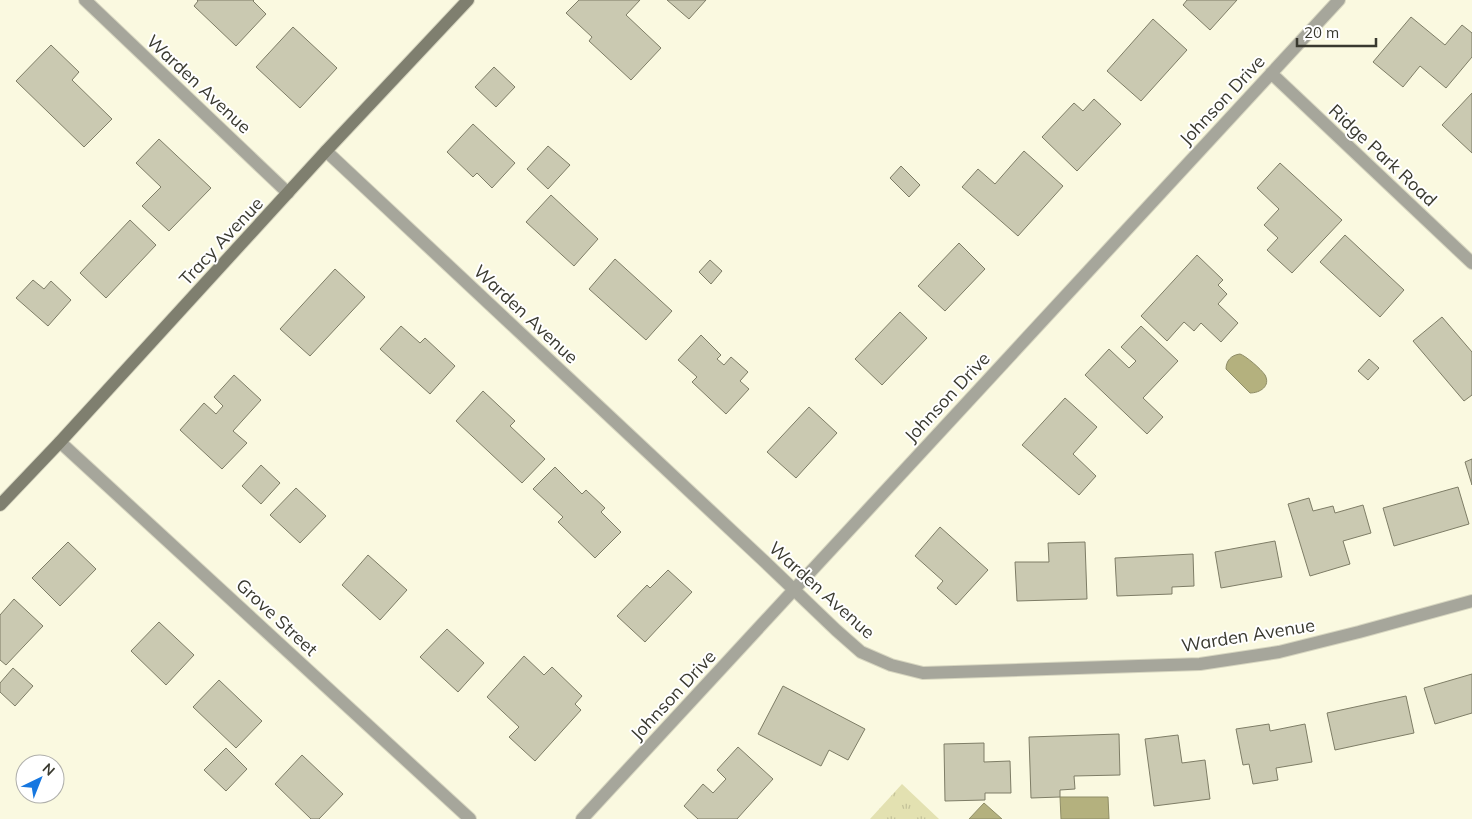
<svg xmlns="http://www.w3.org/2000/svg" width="1472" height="819" viewBox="0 0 1472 819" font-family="Mulish,sans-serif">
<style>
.park{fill:url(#park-tufts)}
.water{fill:#b4b17e;stroke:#8f8d66}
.building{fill:#cac9b1;stroke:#7e7d66}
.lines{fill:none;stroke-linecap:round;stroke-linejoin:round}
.street-casing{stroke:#d7d6c0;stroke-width:14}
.secondary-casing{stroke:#d7d6c0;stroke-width:14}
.street{stroke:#a6a69b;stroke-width:12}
.secondary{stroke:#7f7f6f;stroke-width:12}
.labels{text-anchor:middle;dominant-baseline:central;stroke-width:4;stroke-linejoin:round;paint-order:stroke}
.street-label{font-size:18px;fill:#39392f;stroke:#fff}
</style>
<defs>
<pattern id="park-tufts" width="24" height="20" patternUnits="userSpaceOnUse" patternTransform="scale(1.25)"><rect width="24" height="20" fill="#e3e1b1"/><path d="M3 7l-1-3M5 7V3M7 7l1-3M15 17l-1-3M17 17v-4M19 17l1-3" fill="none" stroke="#c4c299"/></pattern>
</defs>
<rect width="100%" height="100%" fill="#faf9e0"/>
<path class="park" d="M 902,784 L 939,819 L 870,819 Z"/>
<path class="water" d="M 1240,354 C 1246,356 1261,369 1265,375 C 1271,386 1260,393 1250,393 L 1226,369 C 1226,361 1231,355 1240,354 Z
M 1060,797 L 1108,797 L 1109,819 L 1061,819 Z
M 984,803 L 1002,819 L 969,819 Z"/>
<path class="building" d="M 197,0 L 254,0 L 253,1 L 266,14 L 236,46 L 194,6 L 198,1 Z
M 579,0 L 640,0 L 626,15 L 661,48 L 631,80 L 589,41 L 592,37 L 566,13 Z
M 667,0 L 706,0 L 689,19 Z
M 1187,0 L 1237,0 L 1210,30 L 1183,5 Z
M 1411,17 L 1445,45 L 1462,25 L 1472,33 L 1472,57 L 1446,88 L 1420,66 L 1403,87 L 1373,62 Z
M 1153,19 L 1187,50 L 1141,101 L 1107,71 Z
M 293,27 L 337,68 L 300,108 L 256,67 Z
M 51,45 L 79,72 L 72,80 L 112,119 L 84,147 L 16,81 Z
M 494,67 L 515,87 L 496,107 L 475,87 Z
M 1472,93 L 1472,153 L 1442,125 Z
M 1094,99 L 1121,124 L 1077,171 L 1042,137 L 1074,103 L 1083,111 Z
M 473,124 L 515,163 L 492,188 L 477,173 L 473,177 L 447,152 Z
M 159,139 L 211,188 L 169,231 L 142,206 L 161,187 L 136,163 Z
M 548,146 L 570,165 L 548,189 L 527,169 Z
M 1024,151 L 1063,186 L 1018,236 L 962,187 L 978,169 L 995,184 Z
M 1280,163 L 1342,220 L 1292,273 L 1267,250 L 1278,238 L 1264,225 L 1279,209 L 1257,188 Z
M 901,166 L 920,185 L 909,197 L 890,178 Z
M 551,195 L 598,239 L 574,266 L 526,222 Z
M 130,220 L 156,245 L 106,298 L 80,273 Z
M 1345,235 L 1404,290 L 1380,317 L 1320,262 Z
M 959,243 L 985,269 L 945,311 L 918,286 Z
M 1197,255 L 1223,280 L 1218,285 L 1227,294 L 1218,304 L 1238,323 L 1221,342 L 1201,323 L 1194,331 L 1184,322 L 1167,341 L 1141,316 Z
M 615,259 L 672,311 L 646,340 L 589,289 Z
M 710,260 L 722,271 L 711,284 L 699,272 Z
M 335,269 L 365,297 L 310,356 L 280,329 Z
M 33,280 L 44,289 L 51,281 L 71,300 L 48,326 L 16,298 Z
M 900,312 L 927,338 L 882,385 L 855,359 Z
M 1442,317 L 1472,352 L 1472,395 L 1464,401 L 1413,341 Z
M 401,326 L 420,343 L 425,338 L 455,366 L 430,394 L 380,349 Z
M 1141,326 L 1178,361 L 1143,398 L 1163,417 L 1147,434 L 1085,375 L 1109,349 L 1129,368 L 1136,361 L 1121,347 Z
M 701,335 L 721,355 L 717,359 L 724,365 L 731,357 L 748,372 L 740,381 L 749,389 L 726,414 L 692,382 L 697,377 L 678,360 Z
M 1369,359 L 1379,368 L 1368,380 L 1358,371 Z
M 234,375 L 261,400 L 233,431 L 247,443 L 222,469 L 180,430 L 204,403 L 216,414 L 223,406 L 214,397 Z
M 483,391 L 515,421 L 510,426 L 545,459 L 522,483 L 456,421 Z
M 1065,398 L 1097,427 L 1073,454 L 1096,476 L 1079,495 L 1022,445 Z
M 809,407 L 837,433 L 796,478 L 767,452 Z
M 1472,459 L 1472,485 L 1465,462 Z
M 261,465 L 280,483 L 261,504 L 242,486 Z
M 555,467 L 582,494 L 586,490 L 605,508 L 601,512 L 621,532 L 595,558 L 558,522 L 563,517 L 533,489 Z
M 1458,487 L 1469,524 L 1394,546 L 1383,508 Z
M 296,488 L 326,516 L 300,543 L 270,515 Z
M 1309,498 L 1313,511 L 1333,506 L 1335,513 L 1363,505 L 1371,533 L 1343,541 L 1350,564 L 1310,576 L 1288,504 Z
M 940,527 L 988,570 L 956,605 L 937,588 L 943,581 L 915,556 Z
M 1275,541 L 1282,577 L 1221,588 L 1215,552 Z
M 68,542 L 96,569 L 60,606 L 32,578 Z
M 1085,542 L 1087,599 L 1017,601 L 1015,562 L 1049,562 L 1048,543 Z
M 1193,554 L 1194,586 L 1172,587 L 1172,594 L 1117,596 L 1115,558 Z
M 368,555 L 407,590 L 380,620 L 342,585 Z
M 668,570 L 692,592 L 645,642 L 617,616 L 647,585 L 650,588 Z
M 14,599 L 43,626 L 6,665 L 0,660 L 0,615 Z
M 159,622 L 194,655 L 166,685 L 131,651 Z
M 447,629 L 484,663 L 458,692 L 420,657 Z
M 524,656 L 544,675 L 552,667 L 582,696 L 575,704 L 581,710 L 535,761 L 509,737 L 519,727 L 487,697 Z
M 13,668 L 33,686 L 15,706 L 0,692 L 0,683 Z
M 1472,674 L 1472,713 L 1435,724 L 1424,688 Z
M 219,680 L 262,721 L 236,748 L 193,707 Z
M 783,686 L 865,729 L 848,760 L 829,750 L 821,766 L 758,734 Z
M 1406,696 L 1414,733 L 1335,750 L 1327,713 Z
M 1269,724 L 1270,731 L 1305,724 L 1312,762 L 1276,768 L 1278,780 L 1253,784 L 1249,764 L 1243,765 L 1236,729 Z
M 1119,734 L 1120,775 L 1074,776 L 1075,789 L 1060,790 L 1060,797 L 1031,798 L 1029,737 Z
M 1178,735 L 1182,763 L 1205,760 L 1210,799 L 1154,806 L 1145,739 Z
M 984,743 L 984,762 L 1010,761 L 1011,793 L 985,793 L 985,800 L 945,801 L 944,744 Z
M 738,747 L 773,779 L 737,819 L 698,819 L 684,806 L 703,784 L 713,793 L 726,779 L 717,770 Z
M 226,748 L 247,769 L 226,791 L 204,770 Z
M 302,755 L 343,794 L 319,819 L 311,819 L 275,784 Z"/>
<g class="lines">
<g class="street-casing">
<path id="street" d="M 85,0 L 288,193
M 1271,73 L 1472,263
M 326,151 L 764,561 L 836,630 L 861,652 L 891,665 L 923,673 L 1200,664 L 1279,652 L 1359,632 L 1472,601
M 60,442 L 470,819
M 582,819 L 1339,0"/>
</g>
<g class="secondary-casing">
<path id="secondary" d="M 0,505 L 60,442 L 326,151 L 468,0"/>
</g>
<use href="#street" class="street"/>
<use href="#secondary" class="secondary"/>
</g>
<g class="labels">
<g class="street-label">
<text transform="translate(199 84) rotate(43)">Warden Avenue</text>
<text transform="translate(1222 100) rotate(-47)">Johnson Drive</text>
<text transform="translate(1383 155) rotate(43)">Ridge Park Road</text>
<text transform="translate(221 241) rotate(-47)">Tracy Avenue</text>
<text transform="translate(526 314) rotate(43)">Warden Avenue</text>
<text transform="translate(947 397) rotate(-47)">Johnson Drive</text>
<text transform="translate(822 590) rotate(42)">Warden Avenue</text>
<text transform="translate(277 617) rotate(43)">Grove Street</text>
<text transform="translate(1248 635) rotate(-9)">Warden Avenue</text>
<text transform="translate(673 695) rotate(-47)">Johnson Drive</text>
</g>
</g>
<g transform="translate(40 779) rotate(43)"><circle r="24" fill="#ffffff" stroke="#b0b0ac"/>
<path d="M0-4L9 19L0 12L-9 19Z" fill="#1677e0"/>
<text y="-8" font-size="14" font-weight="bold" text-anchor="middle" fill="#39392f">N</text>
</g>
<path d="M1297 38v8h79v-8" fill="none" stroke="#39392f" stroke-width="2.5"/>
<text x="1304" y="38" font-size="15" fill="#39392f" stroke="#ffffff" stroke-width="4" paint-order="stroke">20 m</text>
</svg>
